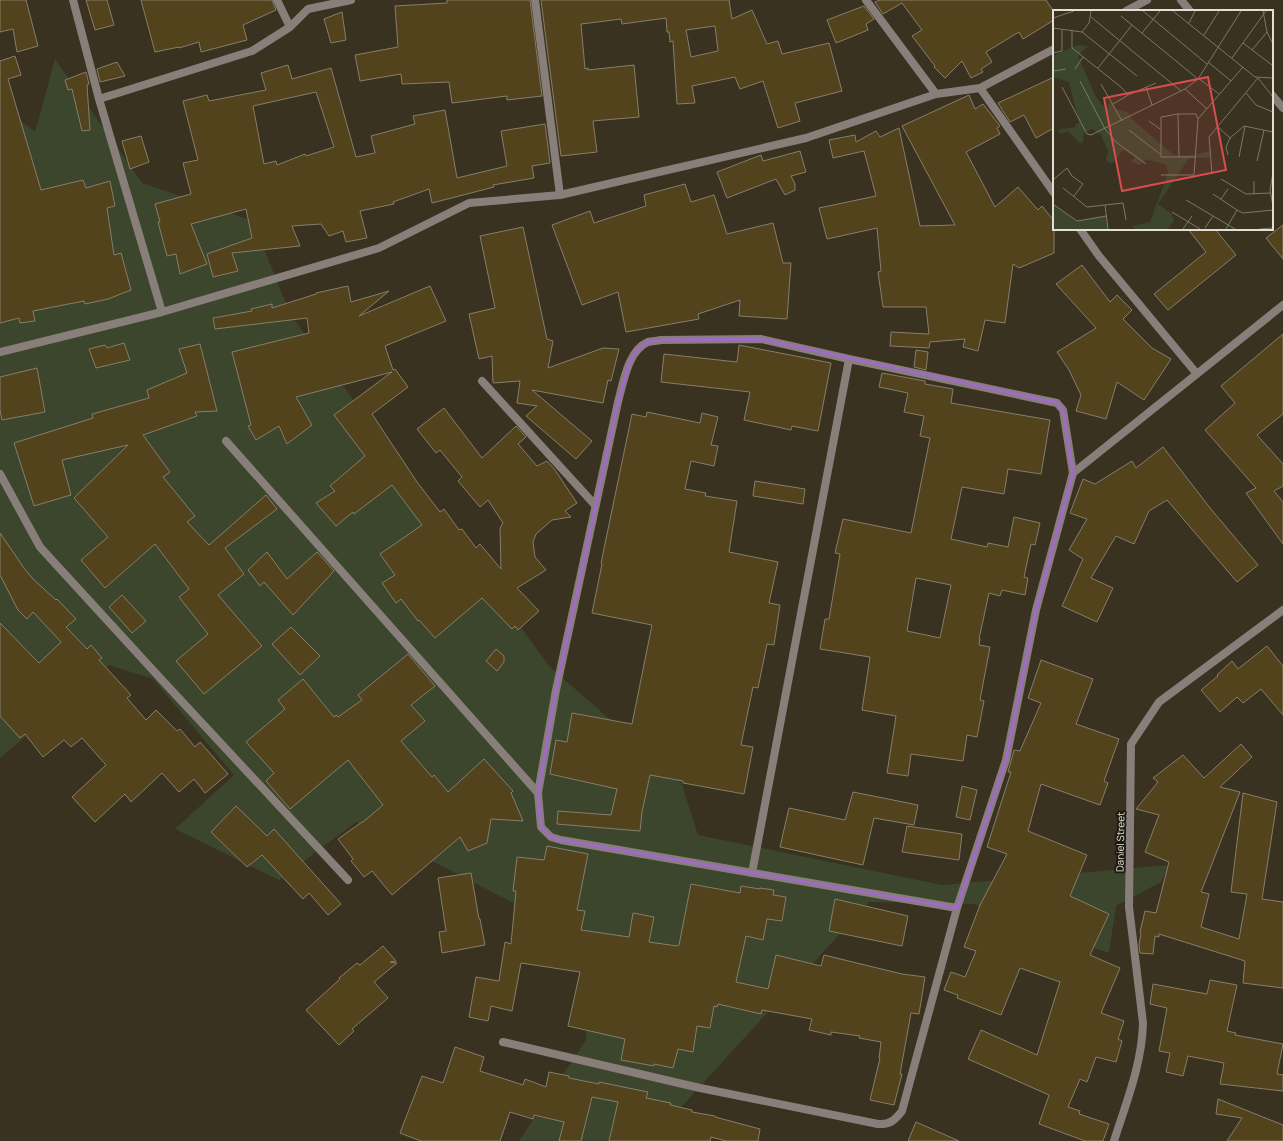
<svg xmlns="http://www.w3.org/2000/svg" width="1283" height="1141" viewBox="0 0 1283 1141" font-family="Manrope,sans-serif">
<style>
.green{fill:#3b462c}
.building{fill:#52431d;stroke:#867e6b;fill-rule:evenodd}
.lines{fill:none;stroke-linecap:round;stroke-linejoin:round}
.minor{stroke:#887f7b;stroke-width:8}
.marked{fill:none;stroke:#a06bc7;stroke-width:3;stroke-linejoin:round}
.labels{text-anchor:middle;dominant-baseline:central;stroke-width:4;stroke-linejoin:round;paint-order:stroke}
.street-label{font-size:10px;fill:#e4dfd5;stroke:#1d1a12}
.inset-road{fill:none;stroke:#7d7769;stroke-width:1}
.view{fill:#d94d4b;fill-opacity:0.15;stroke:#d94d4b;stroke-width:2}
.inset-edge{fill:none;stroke:#e4dfd5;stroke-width:2}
</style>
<rect width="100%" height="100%" fill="#393221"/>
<path class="green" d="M 55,59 L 142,183 L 253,221 L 290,314 L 550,667 L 613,722 L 677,769 L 698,835 L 942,885 L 1169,865 L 1161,882 L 1116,906 L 1109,953 L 1059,936 L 974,904 L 869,902 L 650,1141 L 519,1141 L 586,1040 L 585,940 L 356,822 L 279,880 L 175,829 L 234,775 L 153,679 L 109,665 L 0,758 L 0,105 L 35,132 Z"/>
<path class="building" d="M 0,0 L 26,0 L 38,46 L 17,52 L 13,29 L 0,32 Z
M 86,0 L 107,0 L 114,25 L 95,30 Z
M 141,0 L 272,0 L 276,10 L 243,25 L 247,40 L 201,52 L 199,42 L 179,48 L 179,47 L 155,52 Z
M 447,0 L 530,0 L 542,96 L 507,100 L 507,96 L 452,103 L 449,82 L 402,84 L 401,74 L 360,81 L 355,55 L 398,47 L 395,6 L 447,3 Z
M 541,0 L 729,0 L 732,19 L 752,10 L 767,44 L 778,41 L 782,54 L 829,43 L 842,91 L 795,103 L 800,121 L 778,128 L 763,81 L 740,89 L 735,77 L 692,86 L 695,103 L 677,104 L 673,41 L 670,42 L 669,32 L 667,32 L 666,18 L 622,24 L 621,19 L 581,24 L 585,69 L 588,68 L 588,70 L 634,65 L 639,117 L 593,121 L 597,152 L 561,156 ZM 715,26 L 718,51 L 691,57 L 686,30 Z
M 880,0 L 1046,0 L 1054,12 L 1054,20 L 1023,39 L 1019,32 L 986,52 L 992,62 L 981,69 L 983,72 L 971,78 L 962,61 L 945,78 L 934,67 L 935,66 L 912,36 L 922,30 L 902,3 L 883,14 L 875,2 Z
M 864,6 L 874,19 L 866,24 L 868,30 L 836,43 L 827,20 Z
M 342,12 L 346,40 L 331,43 L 324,19 Z
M 15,56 L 21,75 L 8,79 L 41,190 L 83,180 L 86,188 L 110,181 L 115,206 L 107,208 L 114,255 L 121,253 L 131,290 L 108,299 L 85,304 L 84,301 L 33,311 L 35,321 L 20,323 L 19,318 L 0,323 L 0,61 Z
M 117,62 L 125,76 L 100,82 L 97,69 Z
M 288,65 L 292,79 L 331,68 L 356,157 L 375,153 L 371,136 L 415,124 L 413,116 L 445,110 L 457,178 L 507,166 L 501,131 L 545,124 L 550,163 L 532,166 L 534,178 L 493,185 L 494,187 L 432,203 L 429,189 L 393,202 L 394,204 L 360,211 L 367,238 L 346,242 L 343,231 L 329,236 L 321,224 L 292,226 L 300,246 L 232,253 L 238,271 L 213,277 L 207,254 L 252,238 L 246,209 L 191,224 L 207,264 L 180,274 L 176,254 L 167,256 L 158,222 L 160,222 L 155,204 L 191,194 L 183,163 L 198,160 L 183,101 L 207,95 L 209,101 L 266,90 L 261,73 ZM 316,92 L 334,147 L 306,156 L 305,154 L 277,165 L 276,161 L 264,164 L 253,106 Z
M 86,72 L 89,84 L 87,85 L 90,130 L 82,131 L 72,89 L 68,90 L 65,80 Z
M 1054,77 L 1054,128 L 1036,138 L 1024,115 L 1010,122 L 998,103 Z
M 969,95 L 975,109 L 983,104 L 1000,126 L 997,128 L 1000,134 L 966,152 L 995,207 L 1018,187 L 1038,210 L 1042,206 L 1054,221 L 1054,253 L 1019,268 L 1013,264 L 1005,323 L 985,320 L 978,351 L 963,347 L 965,339 L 930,342 L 929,348 L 890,346 L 891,332 L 929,334 L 926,307 L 883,307 L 878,272 L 881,271 L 877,228 L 827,239 L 819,208 L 876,196 L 864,151 L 833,158 L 829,140 L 855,135 L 856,142 L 876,131 L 880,137 L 899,128 L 920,226 L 955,225 L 902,126 Z
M 141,136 L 149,162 L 130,169 L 122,141 Z
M 800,151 L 806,172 L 791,176 L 795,184 L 795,190 L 785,195 L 776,179 L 727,198 L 717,172 L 761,155 L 763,161 Z
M 685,184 L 691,202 L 714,195 L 727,234 L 773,223 L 783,263 L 791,263 L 787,319 L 739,316 L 740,300 L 698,314 L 699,319 L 626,332 L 618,292 L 582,305 L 552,225 L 590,211 L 594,223 L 646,206 L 644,195 Z
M 1283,225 L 1283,259 L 1266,238 Z
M 523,227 L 547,339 L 553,341 L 548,368 L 603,348 L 619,349 L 611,381 L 608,380 L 603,403 L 532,390 L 592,441 L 576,459 L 526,416 L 537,406 L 517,403 L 520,381 L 493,383 L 492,356 L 479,359 L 469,314 L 495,308 L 480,236 Z
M 1188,229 L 1215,229 L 1236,255 L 1168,310 L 1154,294 L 1206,252 Z
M 1082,265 L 1110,302 L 1117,295 L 1132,310 L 1123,319 L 1152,348 L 1171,359 L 1144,400 L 1117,382 L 1106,419 L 1076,411 L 1081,395 L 1069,370 L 1057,352 L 1096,328 L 1056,284 Z
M 348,286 L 351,302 L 389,291 L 359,316 L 430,286 L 446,321 L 385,346 L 393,370 L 395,369 L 408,387 L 372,414 L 417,482 L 440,512 L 444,509 L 459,530 L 462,529 L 476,548 L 480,544 L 501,569 L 500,528 L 503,523 L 488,500 L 480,507 L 458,481 L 462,477 L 440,450 L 436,453 L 417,429 L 444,408 L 482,458 L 516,426 L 526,437 L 518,444 L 537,466 L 547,461 L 555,470 L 577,503 L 565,511 L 571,517 L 552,520 L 536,534 L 533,542 L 535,557 L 546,570 L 517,588 L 539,611 L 518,630 L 515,626 L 512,629 L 482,598 L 435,638 L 419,620 L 418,621 L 401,599 L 396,603 L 382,583 L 395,575 L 380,554 L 422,525 L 392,485 L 354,514 L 353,512 L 336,526 L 316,503 L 335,491 L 330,486 L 365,456 L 334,415 L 392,372 L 296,397 L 312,425 L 287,444 L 279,426 L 256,440 L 248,426 L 251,425 L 232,352 L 309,333 L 307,318 L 215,329 L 213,318 L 252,311 L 251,309 L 272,304 L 272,308 L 316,294 L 316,293 Z
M 1283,334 L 1283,414 L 1257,435 L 1283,464 L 1283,486 L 1274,491 L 1283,502 L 1283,544 L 1246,493 L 1256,488 L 1205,430 L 1235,403 L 1221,386 Z
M 124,343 L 130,360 L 96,368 L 89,349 L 105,345 L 107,348 Z
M 200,344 L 217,411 L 195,412 L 197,416 L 143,435 L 170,472 L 163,477 L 195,516 L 187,522 L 209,545 L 266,495 L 277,509 L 225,548 L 244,574 L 218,595 L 262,646 L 204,694 L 176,661 L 208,634 L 179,597 L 189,589 L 155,544 L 105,588 L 81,560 L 108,537 L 74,498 L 128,445 L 62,460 L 71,495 L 34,506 L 14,443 L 93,418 L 92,414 L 149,398 L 147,390 L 187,373 L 179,349 Z
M 739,345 L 831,363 L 818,431 L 792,426 L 791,430 L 744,420 L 750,392 L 661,382 L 664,354 L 737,362 Z
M 916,350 L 928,352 L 926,370 L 914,367 Z
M 37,368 L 45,412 L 2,420 L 0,410 L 0,377 Z
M 882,373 L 925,381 L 925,384 L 953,389 L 951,403 L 1050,420 L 1041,474 L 1008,469 L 1004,494 L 962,487 L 951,539 L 987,547 L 988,543 L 1008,547 L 1014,517 L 1040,523 L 1035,545 L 1031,544 L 1024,577 L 1028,578 L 1025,595 L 1002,590 L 1000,596 L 989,593 L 979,639 L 980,639 L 979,645 L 990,647 L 980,700 L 984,701 L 977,737 L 967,735 L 963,761 L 911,754 L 908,776 L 887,773 L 896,716 L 862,710 L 870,657 L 820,649 L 825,619 L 829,619 L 840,554 L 835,553 L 843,519 L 911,533 L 930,438 L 920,436 L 924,416 L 904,412 L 908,393 L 879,387 ZM 916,578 L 951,585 L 940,638 L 907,631 Z
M 647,412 L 700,423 L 702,413 L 718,417 L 711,445 L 718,446 L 714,466 L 691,461 L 685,489 L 706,493 L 705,496 L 737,501 L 729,552 L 778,562 L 769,603 L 780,605 L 774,645 L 767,644 L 758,688 L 753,687 L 741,745 L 753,747 L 744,794 L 683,783 L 683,781 L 650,775 L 642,812 L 640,831 L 557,824 L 558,811 L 611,815 L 617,789 L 550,774 L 556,740 L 567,742 L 572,713 L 632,724 L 652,625 L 592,613 L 602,564 L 601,563 L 632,414 L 646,417 Z
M 1163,447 L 1210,508 L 1258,565 L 1237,582 L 1167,500 L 1149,511 L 1134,544 L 1116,536 L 1091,578 L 1113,588 L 1097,622 L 1062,606 L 1083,559 L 1069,550 L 1087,519 L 1070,513 L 1083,479 L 1095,484 L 1132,461 L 1136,468 Z
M 755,481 L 805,489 L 803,504 L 753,496 Z
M 0,533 L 24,568 L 33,579 L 56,600 L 57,599 L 76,619 L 66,627 L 87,649 L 91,645 L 102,658 L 99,660 L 131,695 L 127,698 L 146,720 L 156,710 L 177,731 L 180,729 L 195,747 L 200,742 L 228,774 L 205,793 L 194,779 L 179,792 L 162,773 L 131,802 L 125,794 L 95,822 L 72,797 L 106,765 L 82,738 L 71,747 L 64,740 L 43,757 L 25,734 L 20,738 L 0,716 L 0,623 L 39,663 L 61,642 L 33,612 L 27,619 L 18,610 L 0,575 Z
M 267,552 L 287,579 L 317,552 L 334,571 L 293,615 L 264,582 L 260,586 L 248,570 Z
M 122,595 L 146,621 L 132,633 L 109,607 Z
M 291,627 L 320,656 L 300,675 L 272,644 Z
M 1267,646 L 1283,666 L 1283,715 L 1261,689 L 1243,703 L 1237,697 L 1220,712 L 1201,690 L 1218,676 L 1217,675 L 1232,661 L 1238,669 Z
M 496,649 L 504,656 L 504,662 L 497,671 L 486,661 Z
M 408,654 L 435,686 L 411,705 L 425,721 L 401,741 L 432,777 L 434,775 L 448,792 L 484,759 L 513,791 L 511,793 L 523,821 L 491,819 L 487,843 L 468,851 L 460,837 L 392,895 L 372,871 L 364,877 L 351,861 L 353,859 L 338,839 L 362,822 L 363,822 L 383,805 L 348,760 L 290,809 L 266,781 L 274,773 L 246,742 L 285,709 L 278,700 L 303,679 L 334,717 L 336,715 L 338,717 L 362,700 L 358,695 Z
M 1041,660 L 1093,679 L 1076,724 L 1119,739 L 1104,781 L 1108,783 L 1100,805 L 1041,784 L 1028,831 L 1087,855 L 1070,896 L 1109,914 L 1090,955 L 1120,968 L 1101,1013 L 1124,1021 L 1118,1039 L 1122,1041 L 1116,1062 L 1096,1057 L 1087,1082 L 1080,1079 L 1068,1107 L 1080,1111 L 1079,1114 L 1109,1124 L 1103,1141 L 1085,1141 L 1039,1124 L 1049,1095 L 968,1059 L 981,1030 L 1037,1055 L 1060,982 L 1020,968 L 1001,1015 L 957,998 L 958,995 L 944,990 L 951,972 L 965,977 L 976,951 L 964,947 L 980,905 L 1007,854 L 987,847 L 1011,772 L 1008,772 L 1014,750 L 1020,751 L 1041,703 L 1028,698 Z
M 1241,744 L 1252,757 L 1220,787 L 1240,792 L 1201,892 L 1209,894 L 1201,927 L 1239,939 L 1247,894 L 1231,892 L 1243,793 L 1277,802 L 1262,899 L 1283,902 L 1283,988 L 1243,983 L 1245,961 L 1159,934 L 1159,937 L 1155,936 L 1153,954 L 1140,953 L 1139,945 L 1141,933 L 1140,932 L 1145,911 L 1156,913 L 1169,862 L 1145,852 L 1159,815 L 1136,809 L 1158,782 L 1153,778 L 1183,755 L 1204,778 Z
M 962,786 L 977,790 L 970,820 L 956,817 Z
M 853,792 L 918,805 L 914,825 L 874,818 L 863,865 L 780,847 L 789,808 L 845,820 Z
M 236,806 L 267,836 L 274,829 L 341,904 L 328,915 L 309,893 L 303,899 L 262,855 L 247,867 L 211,832 Z
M 907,826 L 962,834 L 959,860 L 902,852 Z
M 547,846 L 588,854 L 577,910 L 585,911 L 581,930 L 629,937 L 633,913 L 654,917 L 649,942 L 677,946 L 679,945 L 691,884 L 740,893 L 741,886 L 760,889 L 760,888 L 774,890 L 773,895 L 786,897 L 782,921 L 767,919 L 763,940 L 746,936 L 736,982 L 768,989 L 776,955 L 821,966 L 824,955 L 902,974 L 925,977 L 919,1014 L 911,1013 L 900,1074 L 902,1074 L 894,1105 L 870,1100 L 880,1058 L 879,1058 L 881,1042 L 859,1038 L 860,1036 L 831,1032 L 831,1035 L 809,1030 L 812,1019 L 762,1010 L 761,1014 L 718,1004 L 717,1007 L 714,1006 L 710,1028 L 697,1026 L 693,1052 L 678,1049 L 673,1068 L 654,1064 L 654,1066 L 621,1060 L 625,1039 L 568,1026 L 580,972 L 521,963 L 512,1011 L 491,1006 L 488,1021 L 469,1017 L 476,977 L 499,981 L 505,942 L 511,944 L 516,891 L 513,891 L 517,857 L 544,860 Z
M 471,873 L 479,919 L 480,919 L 485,945 L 442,953 L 439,932 L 446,931 L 438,878 Z
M 835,899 L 908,916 L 902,946 L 829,931 Z
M 383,946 L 396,961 L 390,962 L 397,963 L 374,982 L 388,998 L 352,1029 L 354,1031 L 339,1045 L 306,1010 L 340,979 L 339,978 L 357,963 L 360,965 Z
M 1210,980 L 1237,985 L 1227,1031 L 1236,1033 L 1235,1035 L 1283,1044 L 1277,1074 L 1283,1075 L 1283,1091 L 1220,1084 L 1224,1063 L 1188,1056 L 1183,1076 L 1166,1072 L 1170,1053 L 1159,1051 L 1167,1008 L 1150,1004 L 1153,984 L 1207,994 Z
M 455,1047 L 484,1057 L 480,1071 L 523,1085 L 525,1079 L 546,1087 L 549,1072 L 569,1076 L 569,1078 L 599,1084 L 599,1082 L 648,1092 L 646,1098 L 671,1103 L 670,1105 L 692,1110 L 692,1112 L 715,1116 L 715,1117 L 760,1129 L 758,1141 L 726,1141 L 711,1137 L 710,1141 L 609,1141 L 618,1102 L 592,1097 L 581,1141 L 559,1141 L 564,1122 L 534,1115 L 533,1119 L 510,1112 L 500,1141 L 421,1141 L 400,1133 L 422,1076 L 443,1083 Z
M 1218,1099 L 1283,1125 L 1283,1141 L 1227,1141 L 1242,1118 L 1216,1114 Z
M 916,1122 L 959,1141 L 908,1141 Z"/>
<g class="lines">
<path class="minor" d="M 73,0 L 99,99 L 162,312
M 277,0 L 290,27 L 308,9 L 351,0
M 535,0 L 560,195
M 866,0 L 936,94
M 1181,0 L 1190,11
M 1126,11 L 1147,0
M 980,88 L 1054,193
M 1272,95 L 1283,108
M 99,99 L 252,51 L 290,27
M 1080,229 L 1099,256 L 1197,374
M 0,352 L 162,312 L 379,248 L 469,203 L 560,195 L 806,138 L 936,94 L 980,88 L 1054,49
M 849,359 L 761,339 L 661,340 C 657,341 652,341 648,342 C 628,350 623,384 618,402 L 556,690 L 538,793 L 541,827 L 551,837 L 561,840 L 957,908
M 482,381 L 595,505
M 226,441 L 538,793
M 1073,473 L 1283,305
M 0,474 L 40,547 L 161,679 L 348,880
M 503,1042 L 700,1088 L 878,1124 C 890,1125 895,1120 902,1111 L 957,908 L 1006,760 L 1036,610 L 1073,473 L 1063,410 L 1057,403 L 849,359 L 752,873
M 1114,1141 C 1126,1103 1142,1064 1143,1023 L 1129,907 L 1131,744 L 1159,702 L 1283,610"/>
</g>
<path class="marked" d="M 761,339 L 1057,403 L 1063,410 L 1073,473 L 1036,610 L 1006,760 L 957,908 L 561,840 L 551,837 L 541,827 L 538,793 L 556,690 L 618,402 L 630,361 L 638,349 L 648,342 L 661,340 Z"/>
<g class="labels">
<g class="street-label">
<text transform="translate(1120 842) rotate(-89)">Daniel Street</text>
</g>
</g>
<g transform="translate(1053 10)">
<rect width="220" height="220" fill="#393221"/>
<path d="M 25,35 L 35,36 L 25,46 L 42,85 L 49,95 L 55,98 L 56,92 L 65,100 L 75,102 L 79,109 L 121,145 L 141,145 L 159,140 L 156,148 L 136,148 L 105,194 L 119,204 L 121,211 L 115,219 L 82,219 L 80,216 L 97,212 L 115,163 L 113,155 L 93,149 L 87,155 L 78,152 L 82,147 L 70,140 L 59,154 L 53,150 L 55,141 L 48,125 L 39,119 L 31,123 L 30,132 L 27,133 L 15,121 L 8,124 L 4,120 L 23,117 L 22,115 L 26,112 L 16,72 L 0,67 L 0,46 ZM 0,194 L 23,211 L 53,205 L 55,219 L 0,219 Z" fill="#3b462c"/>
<path class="inset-road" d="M 90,1 L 154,54M 120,1 L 202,67 L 220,68M 210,1 L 214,22 L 220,34M 68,6 L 145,69M 38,7 L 128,81M 0,8 L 21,1M 136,13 L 142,1M 0,18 L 29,22 L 84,66M 19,20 L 19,38 L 68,77 L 75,85 L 103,73M 29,22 L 36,13 L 38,1M 89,23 L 107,1M 151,25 L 166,1M 190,33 L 219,55M 199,40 L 214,22M 0,43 L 9,41 L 9,20M 179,48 L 213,1M 155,52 L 178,71M 45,58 L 79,15M 22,59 L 30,47M 0,61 L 13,59M 145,68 L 166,84M 27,71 L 52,119 L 63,132 L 93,154M 48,74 L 69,111M 9,77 L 34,124 L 38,125 L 132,79 L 145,69 L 188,1M 93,77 L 99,95M 132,79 L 154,99M 193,83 L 203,95 L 220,102M 60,94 L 75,85M 125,104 L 108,107 L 108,147 L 143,147M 145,109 L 190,57M 96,111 L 107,119M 165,117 L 177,128 L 173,137 L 175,145M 76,120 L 107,144M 177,128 L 191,116 L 220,122M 186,147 L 192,116M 204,151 L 211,120M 220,163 L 217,180 L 220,196M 159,164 L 156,127 L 205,68 L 220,87M 108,165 L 141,165 L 145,109 L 143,104 L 125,104 L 126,147M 168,169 L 193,184 L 218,183M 0,170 L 14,158 L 19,166 L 30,174 L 21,186M 201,171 L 201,184M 10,178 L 34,197 L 70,193 L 73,210M 160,184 L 184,200M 168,189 L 175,179M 133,190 L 182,219M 0,194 L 24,211 L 54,206M 52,195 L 55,219M 119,202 L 147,219M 152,218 L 160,206M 130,219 L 139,206M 173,219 L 184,200 L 190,203 L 220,200M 206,219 L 220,218"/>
<path class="view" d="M 155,67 L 173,160 L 69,181 L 51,88 Z"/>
<rect width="220" height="220" class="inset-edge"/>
</g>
</svg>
